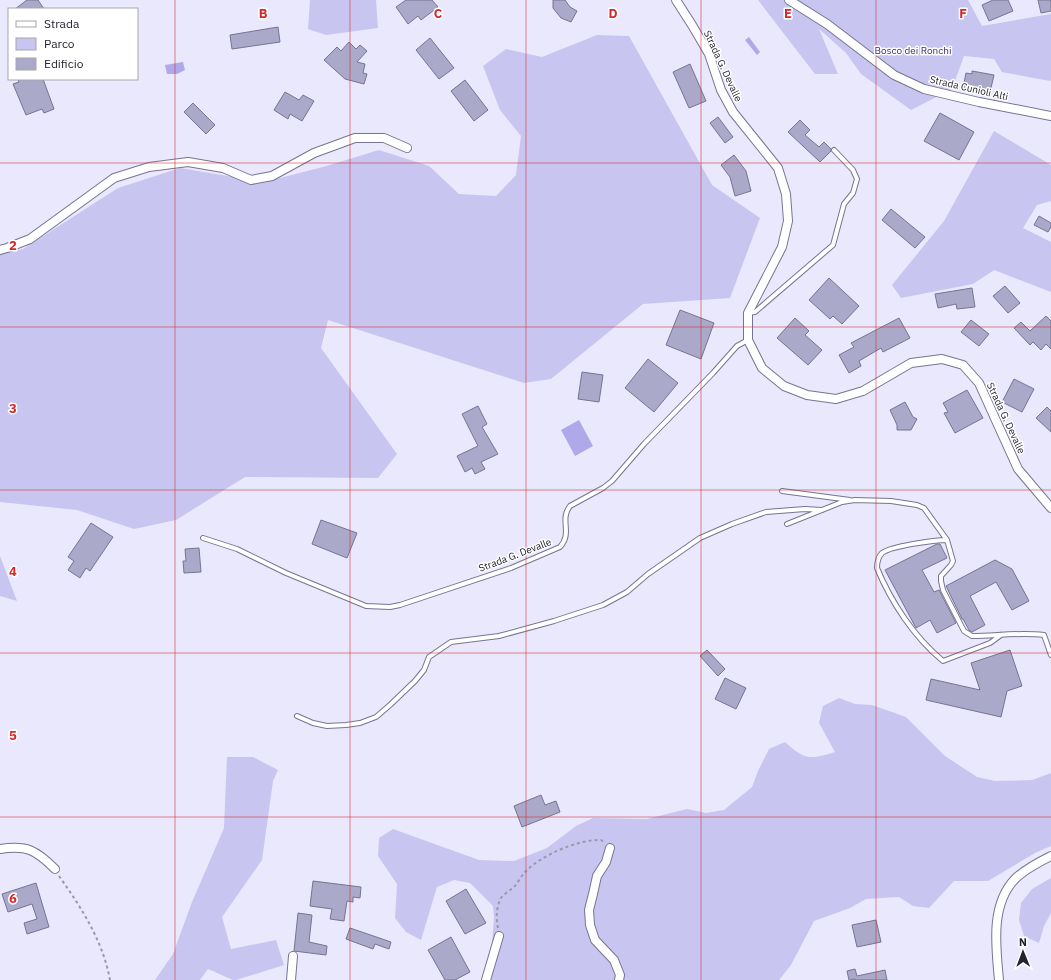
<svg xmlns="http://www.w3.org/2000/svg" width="1051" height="980" viewBox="0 0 1051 980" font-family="'IBM Plex Sans',sans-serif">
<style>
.green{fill:#c8c6f0}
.water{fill:#afa9ea}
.building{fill:#aba9ca;stroke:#767492}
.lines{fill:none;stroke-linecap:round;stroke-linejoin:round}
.lane-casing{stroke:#767492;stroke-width:6}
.street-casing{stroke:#767492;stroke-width:10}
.path{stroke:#9a99ab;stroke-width:2;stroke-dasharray:3 3;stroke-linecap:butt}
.lane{stroke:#fff;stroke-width:4}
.street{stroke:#fff;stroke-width:8}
.grid{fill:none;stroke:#d62828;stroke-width:1;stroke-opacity:0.55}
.labels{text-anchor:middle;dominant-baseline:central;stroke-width:3;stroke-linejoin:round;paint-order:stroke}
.park-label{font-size:10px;fill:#3a2a75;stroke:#fff}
.street-label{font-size:10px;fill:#22212d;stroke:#fff}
.grid-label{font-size:13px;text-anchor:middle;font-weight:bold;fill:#d62828;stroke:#fff;stroke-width:3;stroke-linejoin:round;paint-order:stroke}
</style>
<rect width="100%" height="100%" fill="#e9e8fd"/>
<path class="green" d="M 310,0 L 376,0 L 378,28 L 326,35 L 308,29 Z
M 758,0 L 968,0 L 982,26 L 1051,14 L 1051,80 L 1050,81 L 1002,72 L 994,59 L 964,56 L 952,89 L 911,110 L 861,74 L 846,53 L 819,29 L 838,74 L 815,74 Z
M 597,35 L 629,36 L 712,185 L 760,218 L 730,298 L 643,304 L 551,379 L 524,383 L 328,320 L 321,348 L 397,454 L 378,478 L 245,477 L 176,520 L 134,529 L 77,510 L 0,502 L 0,254 L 23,249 L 118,188 L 180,168 L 264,182 L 323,167 L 379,150 L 429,166 L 459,194 L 496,196 L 516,175 L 521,136 L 500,110 L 483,66 L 506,49 L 542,57 Z
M 994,131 L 1051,165 L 1051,201 L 1037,205 L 1023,228 L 1051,242 L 1051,292 L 994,270 L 973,284 L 901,298 L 892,285 L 944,221 Z
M 0,556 L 17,601 L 0,596 Z
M 839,698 L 855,704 L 872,705 L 906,717 L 945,756 L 977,777 L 995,781 L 1032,780 L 1051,773 L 1051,846 L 1035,853 L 988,881 L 954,881 L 929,908 L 913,906 L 899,897 L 866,899 L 850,908 L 814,921 L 791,965 L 779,980 L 483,980 L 491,955 L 494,917 L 493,906 L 470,883 L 454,880 L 437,887 L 421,940 L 406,932 L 395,918 L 397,884 L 378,856 L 379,838 L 393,829 L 479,860 L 514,861 L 547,848 L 576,826 L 593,818 L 647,819 L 687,809 L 706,813 L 724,810 L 752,787 L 758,771 L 769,749 L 785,742 C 805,760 809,760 835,752 L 819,723 L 823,706 Z
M 227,757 L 253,757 L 278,770 L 273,781 L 262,860 L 222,917 L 231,949 L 276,940 L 284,965 L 236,980 L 233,980 L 208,969 L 200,980 L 155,980 L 173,954 L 192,902 L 224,828 Z
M 1051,878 L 1051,913 L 1044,926 L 1039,943 L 1024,936 L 1019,920 L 1021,903 L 1032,889 Z"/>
<path class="water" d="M 749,37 L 760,52 L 757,55 L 745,40 Z
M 183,62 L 185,70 L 177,74 L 167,74 L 165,65 Z
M 579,420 L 593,446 L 575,456 L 561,430 Z"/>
<path class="building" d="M 27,0 L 38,0 L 44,9 L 15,9 Z
M 406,0 L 432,0 L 438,7 L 421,20 L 418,16 L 408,24 L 396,7 Z
M 553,0 L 565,0 L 570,7 L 577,11 L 571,22 L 561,18 L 553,8 Z
M 993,0 L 1008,0 L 1013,11 L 989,21 L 982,5 Z
M 1038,0 L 1051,0 L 1051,11 L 1041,13 Z
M 278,27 L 280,42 L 232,49 L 230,35 Z
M 430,38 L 454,68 L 439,79 L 416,50 Z
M 349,42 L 356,49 L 360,45 L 367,51 L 357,62 L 365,64 L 363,73 L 367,74 L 364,84 L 345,79 L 324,60 L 337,47 L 341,51 Z
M 690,64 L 706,101 L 689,108 L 673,72 Z
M 972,71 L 994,75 L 991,88 L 987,87 L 986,93 L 963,88 L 966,73 L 972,74 Z
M 18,79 L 43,79 L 54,109 L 44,113 L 42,109 L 26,115 L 13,84 L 19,82 Z
M 465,80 L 488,110 L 474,121 L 451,91 Z
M 285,92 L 299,100 L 303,95 L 314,101 L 302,121 L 290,114 L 288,119 L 274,110 Z
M 193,103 L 215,125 L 206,134 L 184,112 Z
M 940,113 L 974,132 L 959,160 L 924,141 Z
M 718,117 L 733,137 L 725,143 L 710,123 Z
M 800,120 L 810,130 L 805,135 L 819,147 L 824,142 L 831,149 L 831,151 L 820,162 L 788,132 Z
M 734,155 L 746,171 L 751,191 L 735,196 L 730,177 L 721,165 Z
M 891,209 L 925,237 L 915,248 L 882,220 Z
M 1039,216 L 1051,223 L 1051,227 L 1048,232 L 1034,225 Z
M 829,278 L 859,306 L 842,324 L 833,316 L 830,319 L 809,300 Z
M 1005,286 L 1020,303 L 1008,313 L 993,296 Z
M 972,288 L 975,307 L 957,309 L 956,304 L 938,308 L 935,294 Z
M 680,310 L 714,323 L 701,359 L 666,345 Z
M 1046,316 L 1051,321 L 1051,349 L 1046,344 L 1041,350 L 1033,342 L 1030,345 L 1014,328 L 1021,322 L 1030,331 Z
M 795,318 L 809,331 L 805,335 L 822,350 L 808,365 L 777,338 Z
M 899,318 L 910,338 L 883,352 L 881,348 L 859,361 L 861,366 L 849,373 L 839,355 L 854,347 L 851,343 Z
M 971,320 L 989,334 L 979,346 L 961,332 Z
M 648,359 L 678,383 L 654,412 L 625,388 Z
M 582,372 L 603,375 L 599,402 L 578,399 Z
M 1014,379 L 1034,389 L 1022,412 L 1002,402 Z
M 967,390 L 983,418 L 955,433 L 944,413 L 948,412 L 943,403 Z
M 905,402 L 913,417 L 917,419 L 911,430 L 897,430 L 897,425 L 890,410 Z
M 478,406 L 487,424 L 482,427 L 498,454 L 481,462 L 485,469 L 475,474 L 472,468 L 465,472 L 457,456 L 478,446 L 462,414 Z
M 1047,407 L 1051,411 L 1051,432 L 1036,418 Z
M 321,520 L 357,533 L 347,558 L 312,544 Z
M 91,523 L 113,537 L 90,571 L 86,568 L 80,578 L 68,570 L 74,561 L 68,557 Z
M 937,544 L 940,544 L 947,558 L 922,570 L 934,592 L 939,590 L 956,623 L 937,633 L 930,620 L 916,628 L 885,570 Z
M 199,548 L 201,572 L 184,573 L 183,561 L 186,561 L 185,549 Z
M 995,560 L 1012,569 L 1029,601 L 1012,610 L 996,582 L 970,596 L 985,625 L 972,632 L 969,630 L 963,619 L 962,619 L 946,586 Z
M 707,650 L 725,669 L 718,676 L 700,656 Z
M 1010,650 L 1022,686 L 1007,691 L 1001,717 L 926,700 L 931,679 L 980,690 L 971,663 Z
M 725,678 L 746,688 L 736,709 L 715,699 Z
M 541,795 L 545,805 L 556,801 L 560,812 L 522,827 L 514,806 Z
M 313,881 L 361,887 L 360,898 L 353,897 L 353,902 L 347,901 L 344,921 L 330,919 L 332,909 L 310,906 Z
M 36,883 L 49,927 L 27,934 L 24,923 L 37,919 L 32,904 L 8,912 L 2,894 Z
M 466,889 L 486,923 L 465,934 L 446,901 Z
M 298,913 L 312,915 L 309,942 L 327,946 L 326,955 L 294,951 Z
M 876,920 L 881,942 L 857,947 L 852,925 Z
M 350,928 L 391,942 L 389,949 L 375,944 L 373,949 L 346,939 Z
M 451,937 L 470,972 L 455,980 L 445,980 L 428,950 Z
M 855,969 L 857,976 L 885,970 L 887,980 L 855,980 L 855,979 L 849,980 L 847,971 Z"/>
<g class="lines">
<g class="lane-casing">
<path id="lane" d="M 748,313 L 755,312 L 833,245 L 844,204 L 853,193 L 857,179 L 853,170 L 834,150
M 782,491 L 850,500
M 787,524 L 842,502 L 855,500 L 891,501 L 917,505 L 924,508 L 947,540 L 953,561 L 951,565 L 941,576 L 941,581 L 943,590 L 964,631 L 972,636 C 996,636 1019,632 1044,635 L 1051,655
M 203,538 L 237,549 L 286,573 L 366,606 L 390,607 L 400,605 L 511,568 L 560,547 C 573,533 559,520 570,506 L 603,488 L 612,481 L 644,444 L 713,373 L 737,346 L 748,340
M 947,540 C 935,540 891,546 882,553 C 878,557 877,563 877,568 C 891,602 914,637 943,661 L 990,643 L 1001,635
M 297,716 L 313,723 L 327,726 L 346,725 L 360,723 L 376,717 L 390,705 L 415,681 L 424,670 L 429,657 L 451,642 L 499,636 L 554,621 L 603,605 L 627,592 L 648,574 L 700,538 L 732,524 L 766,512 L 805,509 L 822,510"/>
</g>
<g class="street-casing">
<path id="street" d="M 676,0 L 692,25 L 709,54 L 721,90 L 733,112 L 778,168 L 786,194 L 788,221 L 782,247 L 748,313 L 748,340 L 762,368 L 784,386 L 807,395 L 836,399 L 863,391 L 911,363 L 942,359 L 963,365 L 979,383 L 1018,469 L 1051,508
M 789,0 L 827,24 L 894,75 L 924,89 L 979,102 L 1051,116
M 0,250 L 7,248 L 30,239 L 114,178 L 149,167 L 188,162 L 223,168 L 251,180 L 272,176 L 314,153 L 355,138 L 384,138 L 407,148
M 610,848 L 606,862 L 597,876 L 593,894 L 589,910 L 590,925 L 595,940 L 614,960 L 620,975 L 619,980
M 0,849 C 27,845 36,850 55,869
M 291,980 L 293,956
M 486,980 L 499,936
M 999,980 C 996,947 990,905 1015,879 C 1025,869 1039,862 1051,856"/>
</g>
<path class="path" d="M 59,876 C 81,907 103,941 110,980
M 498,928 C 496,919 496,907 501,898 C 504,894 509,891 513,888 C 518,883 521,876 526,871 C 542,855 579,839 601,840 L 605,843"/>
<use href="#lane" class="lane"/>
<use href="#street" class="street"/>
</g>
<path class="grid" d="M 175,0 L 175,980M 350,0 L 350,980M 526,0 L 526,980M 701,0 L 701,980M 876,0 L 876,980M 0,163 L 1051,163M 0,327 L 1051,327M 0,490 L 1051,490M 0,653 L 1051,653M 0,817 L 1051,817"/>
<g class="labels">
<g class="park-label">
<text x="913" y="50">Bosco dei Ronchi</text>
</g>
<g class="street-label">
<text transform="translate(723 66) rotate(65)">Strada G. Devalle</text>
<text transform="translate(969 88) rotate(13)">Strada Cunioli Alti</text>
<text transform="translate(1006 418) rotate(65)">Strada G. Devalle</text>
<text transform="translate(515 555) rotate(-21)">Strada G. Devalle</text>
</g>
</g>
<g class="grid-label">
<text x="263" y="18">B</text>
<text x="438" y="18">C</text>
<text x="613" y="18">D</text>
<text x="788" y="18">E</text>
<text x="963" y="18">F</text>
<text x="13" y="250">2</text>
<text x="13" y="413">3</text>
<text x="13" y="576">4</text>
<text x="13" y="740">5</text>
<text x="13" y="903">6</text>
</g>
<rect x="8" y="8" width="130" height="72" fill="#ffffff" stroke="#a7a6ab"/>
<rect x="16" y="21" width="20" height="6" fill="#ffffff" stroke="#a7a6ab"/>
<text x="44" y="28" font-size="12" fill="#22212d">Strada</text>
<rect x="16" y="38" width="20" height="12" fill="#c8c6f0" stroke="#a7a6ab"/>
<text x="44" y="48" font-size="12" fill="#22212d">Parco</text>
<rect x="16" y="58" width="20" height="12" fill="#aba9ca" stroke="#a7a6ab"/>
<text x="44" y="68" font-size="12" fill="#22212d">Edificio</text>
<g transform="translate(1023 952) rotate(359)" stroke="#ffffff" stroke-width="3" paint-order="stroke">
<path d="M0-3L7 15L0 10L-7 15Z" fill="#22212d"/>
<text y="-6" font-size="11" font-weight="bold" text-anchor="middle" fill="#22212d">N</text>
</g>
</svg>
